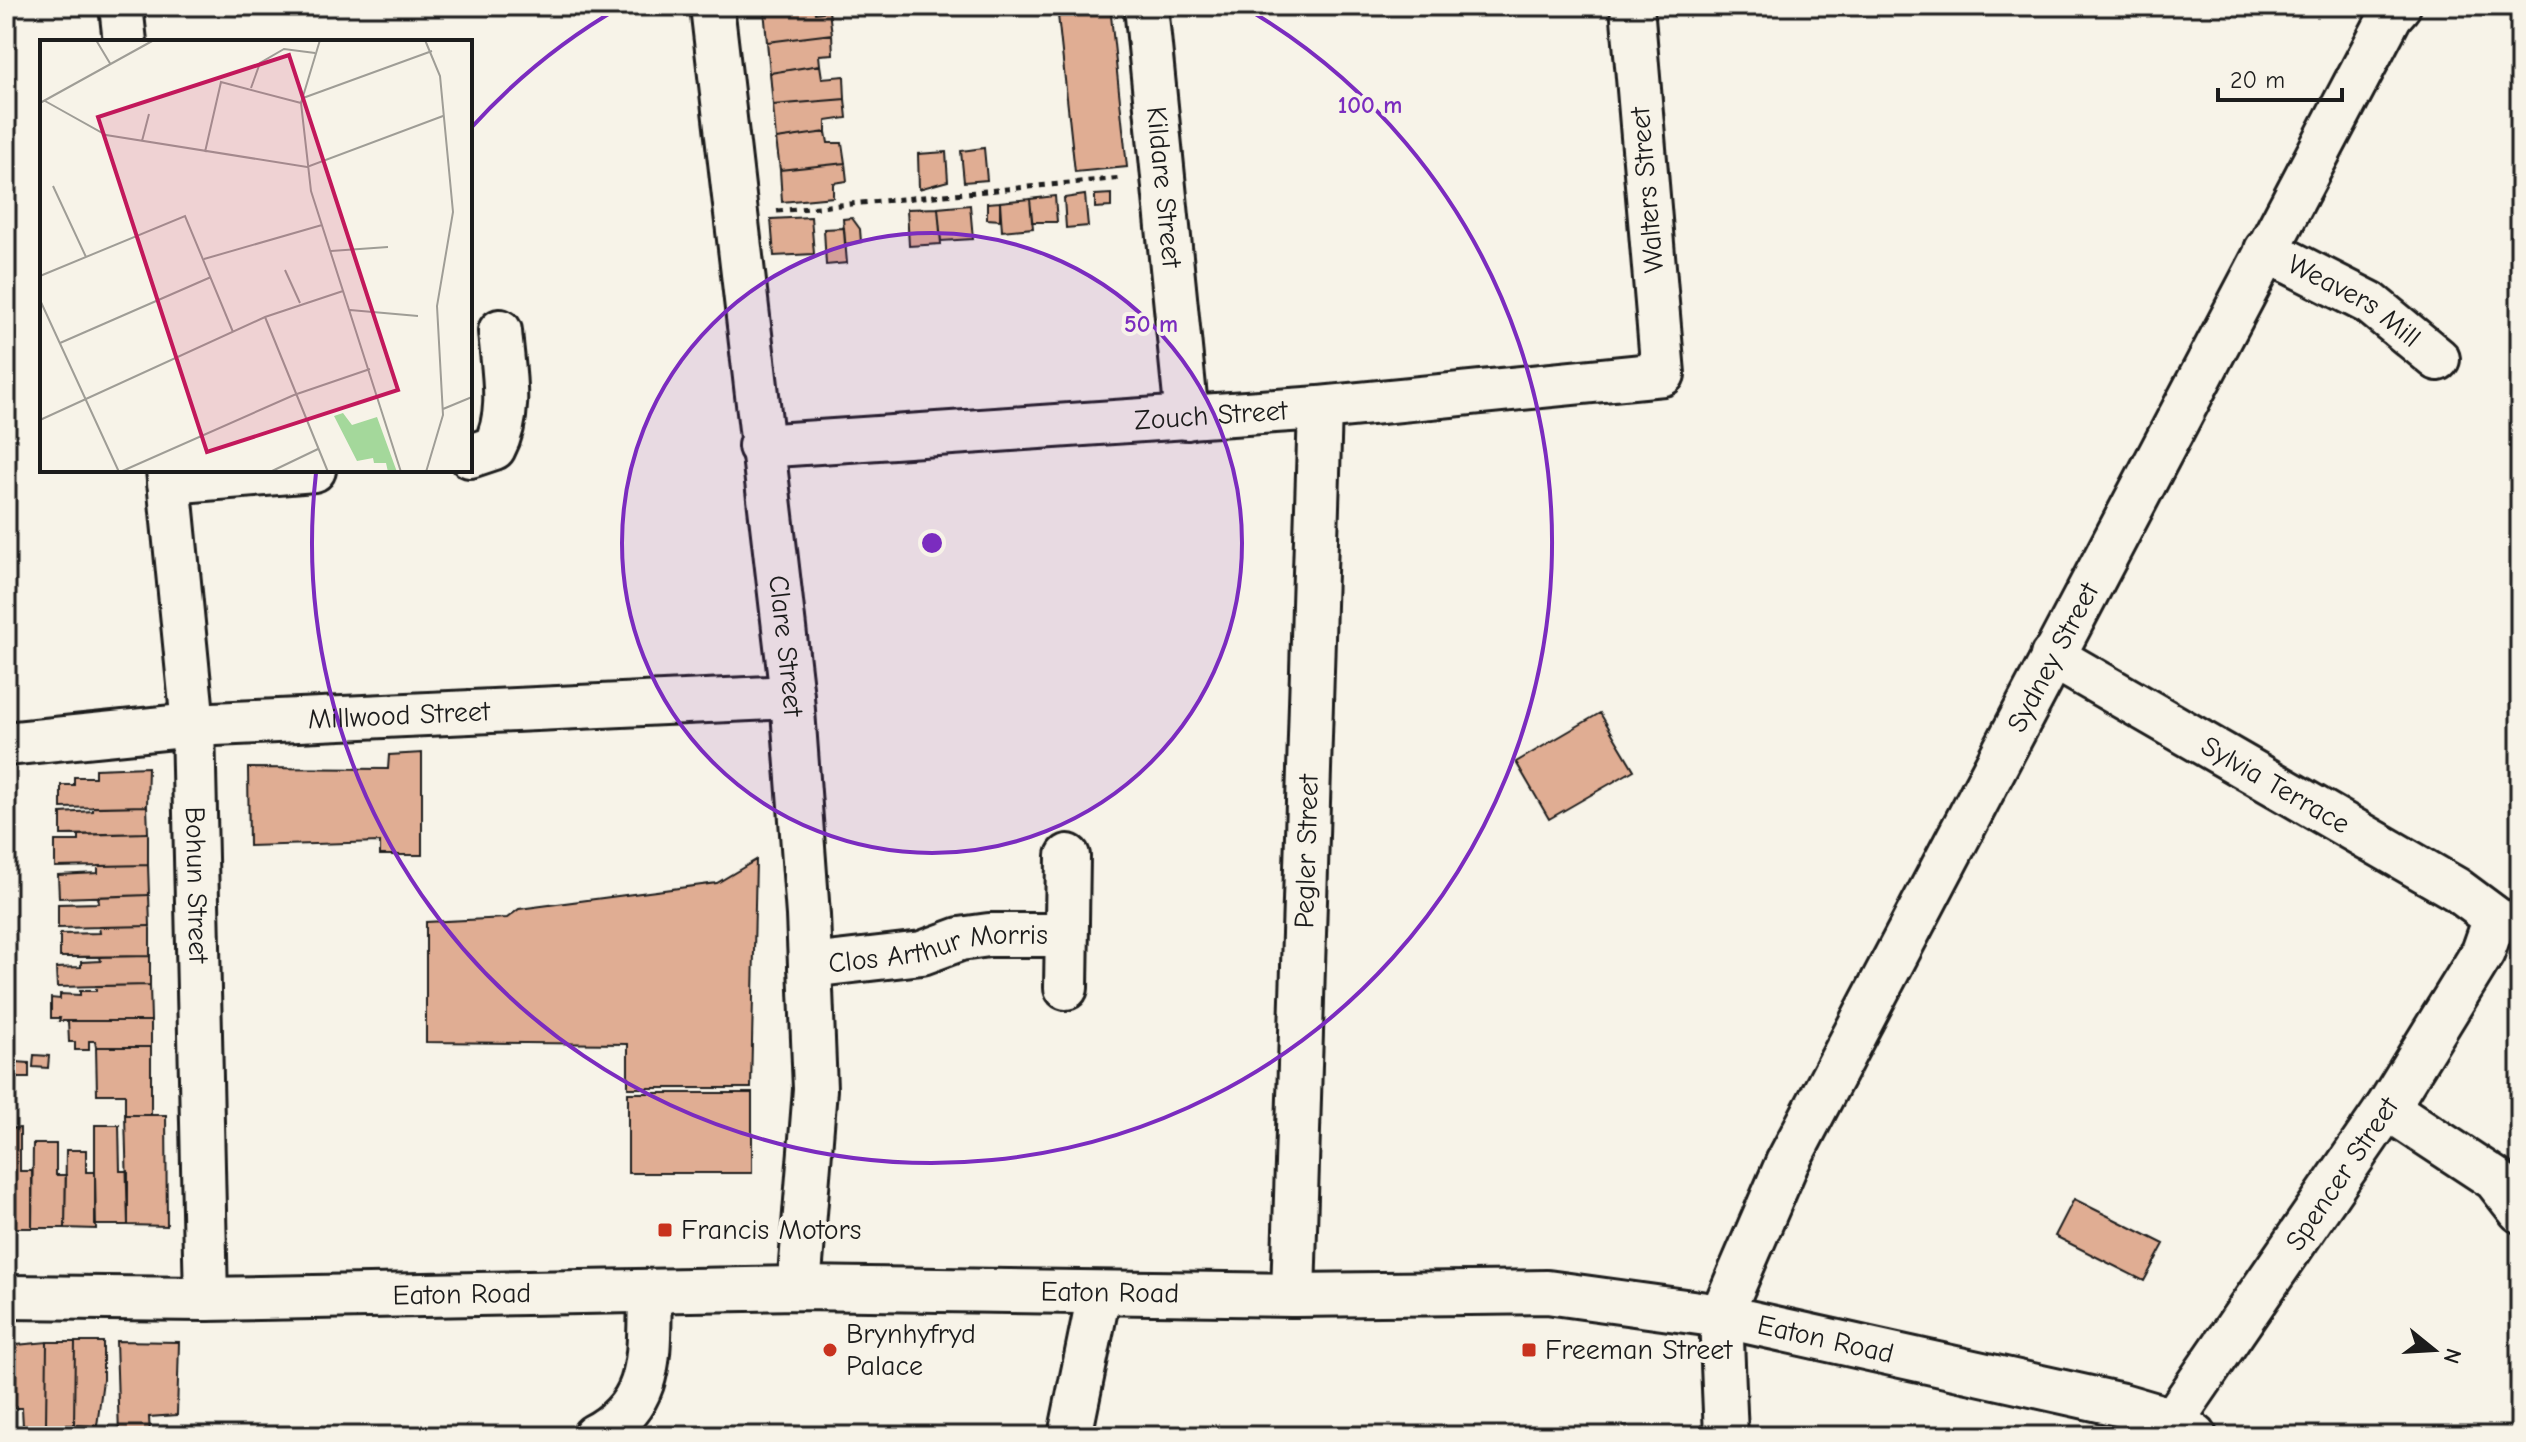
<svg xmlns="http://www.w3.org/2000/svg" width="2526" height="1442" viewBox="0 0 2526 1442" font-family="'Comic Neue',sans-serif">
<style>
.building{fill:#e0ad93;stroke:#1c1c1c;stroke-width:2}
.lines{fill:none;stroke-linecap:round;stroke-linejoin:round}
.minor-casing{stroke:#1c1c1c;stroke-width:48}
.path{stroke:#1c1c1c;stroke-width:5;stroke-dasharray:6 6;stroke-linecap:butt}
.minor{stroke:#f7f3e8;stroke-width:42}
.ring{fill:none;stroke:#7b2cbf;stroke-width:4}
.poi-dot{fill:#c8321e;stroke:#f7f3e8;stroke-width:3}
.labels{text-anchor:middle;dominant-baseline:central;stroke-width:8;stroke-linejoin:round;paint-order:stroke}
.street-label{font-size:28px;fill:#1c1c1c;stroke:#f7f3e8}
.poi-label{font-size:28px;fill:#1c1c1c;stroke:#f7f3e8;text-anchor:start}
.inset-road{fill:none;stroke:#9f9d96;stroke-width:2}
.view{fill:#c2185b;fill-opacity:0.15;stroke:#c2185b;stroke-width:4}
.inset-edge{fill:none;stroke:#1c1c1c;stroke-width:4}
.centre{fill:#7b2cbf;stroke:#f7f3e8;stroke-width:4}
.ring-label{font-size:24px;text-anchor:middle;font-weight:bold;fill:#7b2cbf;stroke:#f7f3e8;stroke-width:8;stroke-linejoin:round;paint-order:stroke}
</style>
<rect width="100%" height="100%" fill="#f7f3e8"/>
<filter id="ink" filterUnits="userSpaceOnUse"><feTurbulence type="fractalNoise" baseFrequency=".0125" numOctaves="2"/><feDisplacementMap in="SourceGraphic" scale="16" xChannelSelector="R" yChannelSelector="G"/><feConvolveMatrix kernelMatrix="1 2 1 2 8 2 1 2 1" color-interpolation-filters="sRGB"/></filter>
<g filter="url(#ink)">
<path class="building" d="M 814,6 L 815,13 L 829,11 L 832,34 L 767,42 L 764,9 Z
M 1057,6 L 1110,6 L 1127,167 L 1075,172 Z
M 832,34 L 833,54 L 819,55 L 820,65 L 770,73 L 767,42 Z
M 820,65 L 822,78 L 844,76 L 845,99 L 773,105 L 770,73 Z
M 845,99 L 847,118 L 826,121 L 826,132 L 776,139 L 773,105 Z
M 826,132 L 828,143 L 842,143 L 845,163 L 780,170 L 776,139 Z
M 984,148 L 987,180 L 964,182 L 961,151 Z
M 946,152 L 948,181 L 919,189 L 918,154 Z
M 845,163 L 847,181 L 833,183 L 833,197 L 782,202 L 780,170 Z
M 1111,194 L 1111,207 L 1095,208 L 1095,195 Z
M 1085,195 L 1088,226 L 1066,228 L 1064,198 Z
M 1055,196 L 1057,222 L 1032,222 L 1030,199 Z
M 1030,199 L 1033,228 L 1002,231 L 1000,202 Z
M 1000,202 L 1000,220 L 987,219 L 987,203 Z
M 970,205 L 973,239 L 941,241 L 938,208 Z
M 938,208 L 941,244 L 909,246 L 907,209 Z
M 811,217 L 814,254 L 774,256 L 771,219 Z
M 852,218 L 860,229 L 861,242 L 845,244 L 843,219 Z
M 844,228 L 847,263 L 826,265 L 824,229 Z
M 1600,713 L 1634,770 L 1549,819 L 1516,762 Z
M 422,753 L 422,855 L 380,855 L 380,842 L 249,846 L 248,768 L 388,769 L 389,755 Z
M 148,767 L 147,806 L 61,808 L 61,785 L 74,785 L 74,777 L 95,777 L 95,769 Z
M 147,806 L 148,833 L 61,835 L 61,813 L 93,811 L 93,807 Z
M 148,833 L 148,865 L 55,867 L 55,841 L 79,841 L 79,835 Z
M 756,860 L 751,1088 L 628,1088 L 628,1044 L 426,1042 L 426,922 L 507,918 L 519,909 L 717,883 Z
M 148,865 L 149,895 L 59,898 L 58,875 L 98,873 L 98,866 Z
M 149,895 L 150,926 L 58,928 L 58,904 L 99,903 L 98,897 Z
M 150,926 L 150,956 L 60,957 L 60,934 L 100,933 L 99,927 Z
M 150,956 L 150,985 L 57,987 L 56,968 L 81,967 L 81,962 L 101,961 L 100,957 Z
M 150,985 L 151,1021 L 59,1021 L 60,1018 L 51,1018 L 51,998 L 60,999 L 60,994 L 80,995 L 80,991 L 96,991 L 96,986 Z
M 68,1021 L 151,1021 L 151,1047 L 96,1047 L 95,1041 L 89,1041 L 89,1050 L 75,1050 L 75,1042 L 69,1042 Z
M 96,1047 L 151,1047 L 151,1115 L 125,1115 L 125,1094 L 97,1094 Z
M 34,1055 L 49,1056 L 48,1068 L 33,1067 Z
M 16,1062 L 29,1063 L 29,1078 L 16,1078 Z
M 628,1093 L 752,1093 L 752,1173 L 628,1173 Z
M 125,1115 L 166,1115 L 167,1226 L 128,1225 Z
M 95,1125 L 119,1125 L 120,1171 L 128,1171 L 128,1225 L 95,1225 Z
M 20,1128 L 20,1171 L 32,1171 L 32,1228 L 6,1228 L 6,1129 Z
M 33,1144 L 56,1144 L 56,1175 L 66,1175 L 65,1228 L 32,1228 Z
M 66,1150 L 86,1150 L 86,1172 L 95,1172 L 96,1229 L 65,1228 Z
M 2074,1199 L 2164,1244 L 2144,1281 L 2055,1236 Z
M 116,1341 L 179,1342 L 177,1415 L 149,1417 L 150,1434 L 119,1435 Z
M 47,1342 L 75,1342 L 74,1425 L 46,1425 Z
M 47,1342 L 46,1425 L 23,1426 L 22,1408 L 6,1408 L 6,1346 Z
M 75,1342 L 103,1342 L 103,1380 L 97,1426 L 74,1425 Z"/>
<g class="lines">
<g class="minor-casing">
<g id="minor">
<path d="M 121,6 L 125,42"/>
<path id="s1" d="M 712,6 L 792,697 L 808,915 L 815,1089 L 799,1288"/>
<path id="s2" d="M 1146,6 L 1187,418"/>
<path id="s3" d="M 2266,250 L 2370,303 L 2438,359"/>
<path id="s4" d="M 760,446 L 1320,408 L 1663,374 L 1632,6"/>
<path d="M 470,456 L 494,448 C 513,412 503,371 500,331"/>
<path id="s5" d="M 168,470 L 193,725 L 206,1299"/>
<path d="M 169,482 L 314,470"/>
<path id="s6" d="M 2052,656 L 2456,889 L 2495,918 L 2483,952 L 2387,1108 L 2173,1420"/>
<path id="s7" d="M 6,744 L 193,725 L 792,697"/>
<path id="s8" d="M 810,966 L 922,953 L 960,939 L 989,935 L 1066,935"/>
<path d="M 1066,988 L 1068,856"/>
<path d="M 2387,1108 L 2495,1179 L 2520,1211"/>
<path id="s9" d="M 1293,1295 L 1320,408"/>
<path id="s10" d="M 6,1297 L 206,1299 L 799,1288 L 1293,1295 L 1547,1292 L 1721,1316 L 2122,1405 L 2173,1420 L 2195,1436"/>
<path d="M 594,1436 C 656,1404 648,1352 650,1292"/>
<path d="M 1070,1436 L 1099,1294"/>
<path id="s11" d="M 1726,1436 L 1721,1316 L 1787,1163 L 2391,15 L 2399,6"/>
</g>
</g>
<path class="path" d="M 777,211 L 1122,178"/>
<use href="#minor" class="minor"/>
</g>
</g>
<circle cx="932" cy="543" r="310" fill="#7b2cbf" fill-opacity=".12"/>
<g class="ring">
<circle cx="932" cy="543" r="310"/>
<path d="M471 128A620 620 0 0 1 622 6M1242 6A620 620 0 1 1 316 473"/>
</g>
<g class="poi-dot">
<rect x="657" y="1222" width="16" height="16" rx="4"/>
<circle cx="830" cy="1350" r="8"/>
<rect x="1521" y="1342" width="16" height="16" rx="4"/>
</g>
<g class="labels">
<g class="street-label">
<text stroke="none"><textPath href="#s2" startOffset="182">Kildare Street</textPath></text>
<text transform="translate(1647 190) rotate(-95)">Walters Street</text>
<text stroke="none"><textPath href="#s3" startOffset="102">Weavers Mill</textPath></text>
<text stroke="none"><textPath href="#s4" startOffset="452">Zouch Street</textPath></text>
<text stroke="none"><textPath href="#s1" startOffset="644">Clare Street</textPath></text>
<text stroke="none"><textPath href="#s11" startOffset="858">Sydney Street</textPath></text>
<text stroke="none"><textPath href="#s7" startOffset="394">Millwood Street</textPath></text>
<text stroke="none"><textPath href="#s6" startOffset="258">Sylvia Terrace</textPath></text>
<text stroke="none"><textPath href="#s9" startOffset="444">Pegler Street</textPath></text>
<text stroke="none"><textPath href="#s5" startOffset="416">Bohun Street</textPath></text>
<text stroke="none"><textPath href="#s8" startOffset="130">Clos Arthur Morris</textPath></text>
<text transform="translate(2342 1174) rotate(-56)">Spencer Street</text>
<text stroke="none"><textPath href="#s10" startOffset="1104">Eaton Road</textPath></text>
<text stroke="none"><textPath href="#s10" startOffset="456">Eaton Road</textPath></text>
<text stroke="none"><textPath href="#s10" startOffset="1824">Eaton Road</textPath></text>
</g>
<g class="poi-label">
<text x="681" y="1230">Francis Motors</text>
<text x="846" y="1334">Brynhyfryd<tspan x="846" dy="32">Palace</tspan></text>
<text x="1545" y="1350">Freeman Street</text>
</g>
</g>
<g transform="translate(40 40)">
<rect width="432" height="432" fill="#f7f3e8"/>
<path d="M 303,373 L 312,385 L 337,377 L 357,432 L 348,432 L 346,423 L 334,423 L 333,418 L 317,421 L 294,376 Z" fill="#a4d89b"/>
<path class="inset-road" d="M 56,0 L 71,25M 280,0 L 261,63 L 271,151 L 361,432M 385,0 L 400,36 L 413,172 L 397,266 L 403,375 L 386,432M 211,48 L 220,23 L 244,9 L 275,13M 263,58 L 392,11M 5,61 L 66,95 L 267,127 L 403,76M 0,63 L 114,0M 102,101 L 109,74M 165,112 L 181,42 L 261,63M 13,146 L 46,217M 291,211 L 348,207M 164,219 L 282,185M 245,230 L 260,263M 0,236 L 145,176 L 193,292M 0,260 L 79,432M 310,270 L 378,276M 225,277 L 288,432M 20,303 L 171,237M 403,369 L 432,357M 0,380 L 225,277 L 303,251M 80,432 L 254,355 L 330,329M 230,432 L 278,409"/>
<path class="view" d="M 249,15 L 358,350 L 167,412 L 58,77 Z"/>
<rect width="432" height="432" class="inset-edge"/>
</g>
<circle cx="932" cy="543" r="12" class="centre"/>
<g class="ring-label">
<text x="1370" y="113">100 m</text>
<text x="1151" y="332">50 m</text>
</g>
<rect width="2526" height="1442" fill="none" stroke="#f7f3e8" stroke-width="32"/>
<rect x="16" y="16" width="2494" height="1410" fill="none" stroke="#1c1c1c" stroke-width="3" filter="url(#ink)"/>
<g transform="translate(2434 1350) rotate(108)" stroke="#f7f3e8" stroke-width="6" paint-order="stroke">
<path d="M0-6L14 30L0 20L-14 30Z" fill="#1c1c1c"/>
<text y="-12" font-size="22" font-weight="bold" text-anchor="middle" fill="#1c1c1c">N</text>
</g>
<path d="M2218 88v12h124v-12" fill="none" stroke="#1c1c1c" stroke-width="4"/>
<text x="2230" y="88" font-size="24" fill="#1c1c1c" stroke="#f7f3e8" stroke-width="6" paint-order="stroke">20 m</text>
</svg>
